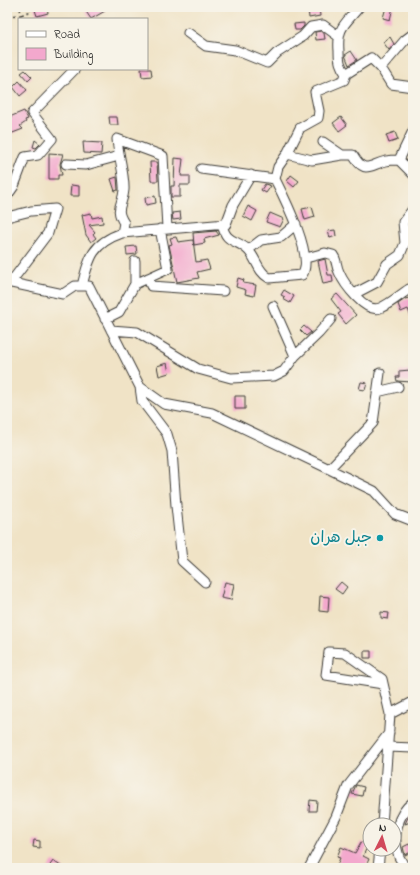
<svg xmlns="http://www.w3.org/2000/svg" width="420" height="875" viewBox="0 0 420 875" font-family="'Indie Flower','Playpen Sans Arabic',sans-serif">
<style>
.building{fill:#f3a8cd}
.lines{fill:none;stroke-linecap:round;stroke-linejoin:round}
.minor-casing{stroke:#3c3a36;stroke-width:11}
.path{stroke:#3c3a36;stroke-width:1.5;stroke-dasharray:3 3;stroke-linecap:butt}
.minor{stroke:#fff;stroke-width:9}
.culture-dot{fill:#0f9aa8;stroke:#f7f3e8;stroke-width:1.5}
.labels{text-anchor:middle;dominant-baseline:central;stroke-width:4;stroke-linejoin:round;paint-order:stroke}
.culture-label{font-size:16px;fill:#0d838f;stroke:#f7f3e8;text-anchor:end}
</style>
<rect width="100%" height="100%" fill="#f7f3e8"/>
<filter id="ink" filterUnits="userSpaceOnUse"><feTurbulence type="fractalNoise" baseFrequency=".025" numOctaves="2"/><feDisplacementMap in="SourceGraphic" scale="8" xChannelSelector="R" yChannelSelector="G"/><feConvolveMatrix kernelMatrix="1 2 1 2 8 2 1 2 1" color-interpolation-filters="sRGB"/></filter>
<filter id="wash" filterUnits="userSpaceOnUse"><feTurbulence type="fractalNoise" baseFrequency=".012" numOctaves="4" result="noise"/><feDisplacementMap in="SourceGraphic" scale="16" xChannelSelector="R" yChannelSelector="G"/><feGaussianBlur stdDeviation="0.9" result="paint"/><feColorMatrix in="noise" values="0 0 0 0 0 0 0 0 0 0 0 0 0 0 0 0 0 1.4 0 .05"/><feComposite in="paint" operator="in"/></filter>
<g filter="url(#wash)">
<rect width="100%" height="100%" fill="#f0e3c6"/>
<g id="blocks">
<path class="building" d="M 34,7 L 47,7 L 48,13 L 37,16 Z
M 89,7 L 102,7 L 105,11 L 91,19 L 85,10 Z
M 319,7 L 320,16 L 309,18 L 308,8 Z
M 386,7 L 393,7 L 390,20 L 383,18 Z
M 304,23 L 304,26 L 300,30 L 295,30 L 294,24 Z
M 321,31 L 324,33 L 325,39 L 316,40 L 315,32 Z
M 390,37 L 394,44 L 389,50 L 383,42 Z
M 351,51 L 357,60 L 349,65 L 345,55 Z
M 141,69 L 151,69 L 152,76 L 142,77 Z
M 25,70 L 32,77 L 28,81 L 21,73 Z
M 19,81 L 27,90 L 20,96 L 13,87 Z
M 24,111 L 28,119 L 25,120 L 26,122 L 20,126 L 23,129 L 10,134 L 7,128 L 7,118 Z
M 109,117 L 117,117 L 118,125 L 110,125 Z
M 341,117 L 347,125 L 339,131 L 333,123 Z
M 395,132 L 398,140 L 389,143 L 386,135 Z
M 35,140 L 40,144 L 36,148 L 33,147 Z
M 83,142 L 102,143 L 101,154 L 84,153 Z
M 49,153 L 63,154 L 60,164 L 62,175 L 58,175 L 58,179 L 49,179 Z
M 175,158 L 183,159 L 181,176 L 190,176 L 190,185 L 180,185 L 180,197 L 171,197 L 171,186 L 174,186 Z
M 150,162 L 157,162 L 158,181 L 151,181 Z
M 291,175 L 299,181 L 294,187 L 287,181 Z
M 117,177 L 118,190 L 115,191 L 111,179 Z
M 265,184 L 271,186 L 266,193 L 261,190 Z
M 71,185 L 79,186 L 79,196 L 70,196 Z
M 155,196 L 156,203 L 146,205 L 145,198 Z
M 248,206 L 257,211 L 252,221 L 243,216 Z
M 312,207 L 315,217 L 305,220 L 302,209 Z
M 180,212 L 181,219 L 173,220 L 172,213 Z
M 91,213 L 92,218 L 102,216 L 103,223 L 89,225 L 95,232 L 93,234 L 96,238 L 91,242 L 86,235 L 82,215 Z
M 270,213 L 284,219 L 280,227 L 266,222 Z
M 335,230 L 336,236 L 330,238 L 328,231 Z
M 216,231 L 219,235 L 204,239 L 205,243 L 194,245 L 193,233 Z
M 176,237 L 178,242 L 193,240 L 196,262 L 207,260 L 210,269 L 197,272 L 199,278 L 177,282 L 169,245 L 172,244 L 170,238 Z
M 136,246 L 137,254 L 127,255 L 126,247 Z
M 325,259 L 328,275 L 332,275 L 333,282 L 323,284 L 318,261 Z
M 238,278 L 244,280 L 243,283 L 256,285 L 254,296 L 245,294 L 246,290 L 236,287 Z
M 284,290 L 294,296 L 290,303 L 283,299 L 285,297 L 281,295 Z
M 337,294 L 356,315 L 346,324 L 338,314 L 341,312 L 331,299 Z
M 413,297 L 413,320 L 412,320 L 408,309 L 401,312 L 398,304 L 405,299 Z
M 304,326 L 311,332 L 306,336 L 300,330 Z
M 167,363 L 169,373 L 159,376 L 157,366 Z
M 410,370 L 411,382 L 397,381 L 396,377 L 399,377 L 399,371 Z
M 361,382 L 367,383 L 365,390 L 359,389 Z
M 235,396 L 245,396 L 245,409 L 235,409 Z
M 225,582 L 234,584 L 231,600 L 221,598 Z
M 341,582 L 347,587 L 342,594 L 335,589 Z
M 320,596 L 329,597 L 328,612 L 319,611 Z
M 381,612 L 389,613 L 388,619 L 381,618 Z
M 364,651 L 371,651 L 371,658 L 364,658 Z
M 356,785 L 364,787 L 362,796 L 352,794 Z
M 310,800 L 317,801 L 316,811 L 309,811 Z
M 409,815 L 413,816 L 413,821 L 405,824 Z
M 34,840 L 40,841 L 40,848 L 33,847 Z
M 361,842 L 368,845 L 363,856 L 369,859 L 365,868 L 336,868 L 340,858 L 337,857 L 341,847 L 355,853 Z
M 409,844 L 413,851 L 405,855 L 403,847 Z
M 53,861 L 64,868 L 48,868 Z"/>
</g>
</g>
<g filter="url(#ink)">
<use href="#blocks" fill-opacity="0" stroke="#3c3a36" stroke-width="1"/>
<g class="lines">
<g class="minor-casing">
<path id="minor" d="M 188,33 L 206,46 L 235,50 L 267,63 L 277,53 L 303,36 L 311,27 L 323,25 L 338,36
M 346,74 L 371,58 L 381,68
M 413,87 L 391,84 L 381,68 L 405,40 L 413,34
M 413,131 L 399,160 L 413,174
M 323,142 L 342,155
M 287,154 L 300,128 L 318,118 L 319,111 L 315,92 L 344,80 L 346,74 C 340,66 339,61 339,51 C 337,26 345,25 359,7
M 66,164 L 86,165 L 119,156
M 201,169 L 275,179
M 7,196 L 14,186 L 25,157 L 38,155 L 52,139 L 32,113 L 75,69
M 7,217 L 31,211 L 55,209 L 48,233 L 11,282
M 222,224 C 226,245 237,238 249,251 C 257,260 258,272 269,278 L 302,275 C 315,258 284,197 275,179 L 278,167 L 287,154 L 312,160 L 342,155 L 353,155 C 365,175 369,165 386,161 C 390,160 395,160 399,160
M 122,233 L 124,223 C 114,208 123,205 124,190 C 125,177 118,153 117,139 L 163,156 L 167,228
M 248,250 L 261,240 L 281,237 L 296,224
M 306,258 L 325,253 L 333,255 C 337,260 336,266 339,272 C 344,284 366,314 380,308 C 390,304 400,295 409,289
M 135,261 L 135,284
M 148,278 L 151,286 L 223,291
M 7,282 L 63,294 L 75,286 L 89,286 L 140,387 L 164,404 L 212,413 L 323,466 L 374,491 L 395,514 L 413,521
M 82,286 C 89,257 93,243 122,233 L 226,224 L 233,205 L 251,175
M 354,294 L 377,282 L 387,264 L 400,255 L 405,243 L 403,222 L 413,209
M 273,306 L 295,356
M 105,319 L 119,312 L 135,284 L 168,269 L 160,229
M 111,330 L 137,332 L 198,369 L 231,378 L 274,376 L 284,371 L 295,356 L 319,333 L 331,319
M 140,387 L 142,401 L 167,434 L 172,451 L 176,506 L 182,561 L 205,582
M 377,392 L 398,387
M 329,469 L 373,423 L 380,373
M 390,714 L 413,702
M 388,747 L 413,748
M 382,825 L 390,714 L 382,679 L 345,653 L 329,652 L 326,675 L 383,684
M 309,868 L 336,817 L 348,786 L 389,733
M 378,868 L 380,849
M 403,868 C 404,863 401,861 399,857 C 392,837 397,814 413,802"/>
</g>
<path class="path" d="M 21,15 L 31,11 L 31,7
M 7,16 L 21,15 L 20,7"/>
<use href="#minor" class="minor"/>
</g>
</g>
<circle class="culture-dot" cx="380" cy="538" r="4"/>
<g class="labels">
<g class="culture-label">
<text x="372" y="538">جبل هران</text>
</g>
</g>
<rect width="420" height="875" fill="none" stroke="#f7f3e8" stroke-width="24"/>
<rect x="18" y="18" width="130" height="52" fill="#f7f3e8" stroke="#9f9d96"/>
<rect x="26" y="31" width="20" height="6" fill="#ffffff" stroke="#9f9d96"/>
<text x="54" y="38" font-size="12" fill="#1c1c1c">Road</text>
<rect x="26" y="48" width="20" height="12" fill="#f3a8cd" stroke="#9f9d96"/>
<text x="54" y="58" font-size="12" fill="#1c1c1c">Building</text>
<g transform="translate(382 837) rotate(5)"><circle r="19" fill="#f7f3e8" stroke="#9f9d96"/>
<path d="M0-3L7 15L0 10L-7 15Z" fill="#d1495b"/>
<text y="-6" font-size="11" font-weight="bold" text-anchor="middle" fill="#1c1c1c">N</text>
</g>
</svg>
